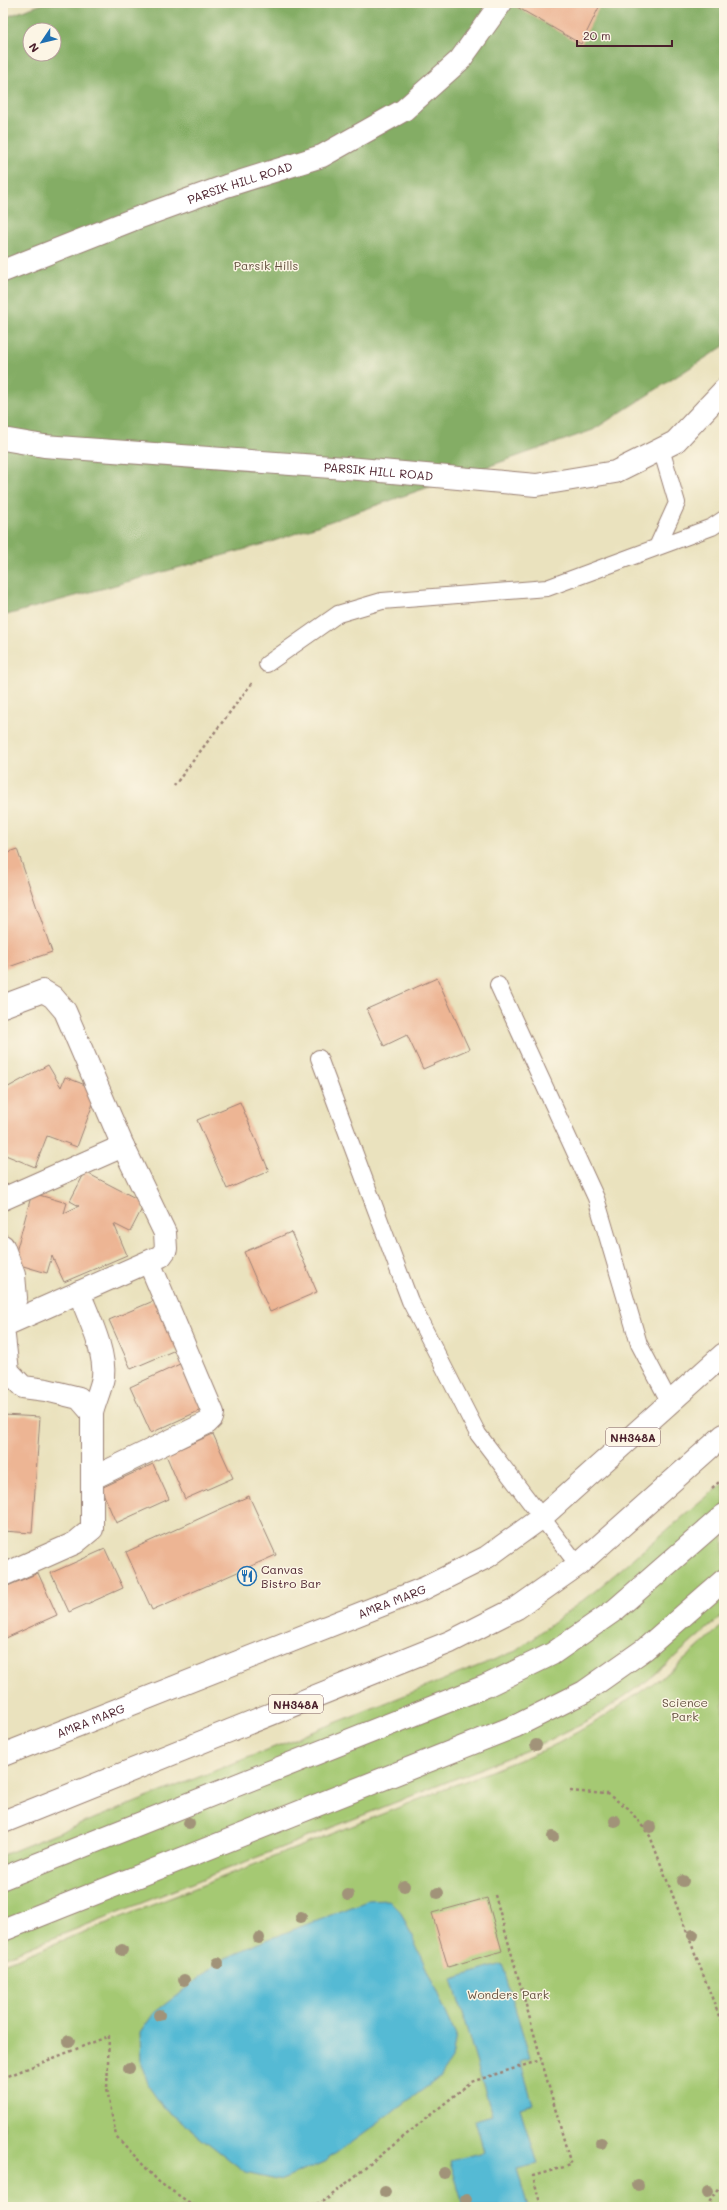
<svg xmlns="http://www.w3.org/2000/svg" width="727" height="2210" viewBox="0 0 727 2210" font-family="Mali,sans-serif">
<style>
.green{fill:#a5c973;stroke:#78744f}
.forest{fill:#84ad65;stroke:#676648;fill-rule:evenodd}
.water{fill:#55bad4;stroke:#506c80}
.building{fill:#edb594}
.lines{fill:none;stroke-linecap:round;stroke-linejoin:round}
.service-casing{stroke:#9a8074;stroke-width:18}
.pedestrian-casing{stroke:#9a8074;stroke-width:24}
.minor-casing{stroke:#9a8074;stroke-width:24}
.trunk-casing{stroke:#9a8074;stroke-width:24}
.path{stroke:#9a8074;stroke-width:2.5;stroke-dasharray:3 3;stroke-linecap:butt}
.service{stroke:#fff;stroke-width:16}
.pedestrian{stroke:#fff;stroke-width:22}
.minor{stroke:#fff;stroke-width:22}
.trunk{stroke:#fff;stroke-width:22}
.tree{fill:#a19379}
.labels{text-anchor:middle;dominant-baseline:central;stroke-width:3;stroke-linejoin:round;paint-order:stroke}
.shield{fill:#fcf5e5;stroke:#7f5f63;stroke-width:1}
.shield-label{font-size:11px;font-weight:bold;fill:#4a1f2b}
.street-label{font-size:12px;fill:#4a1f2b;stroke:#fcf5e5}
.park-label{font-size:12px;fill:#655241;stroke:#fcf5e5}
.poi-label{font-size:12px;fill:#4a1f2b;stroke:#fcf5e5;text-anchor:start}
</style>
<rect width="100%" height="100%" fill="#fcf5e5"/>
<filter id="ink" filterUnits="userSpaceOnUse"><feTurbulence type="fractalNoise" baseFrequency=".025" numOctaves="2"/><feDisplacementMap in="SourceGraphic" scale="8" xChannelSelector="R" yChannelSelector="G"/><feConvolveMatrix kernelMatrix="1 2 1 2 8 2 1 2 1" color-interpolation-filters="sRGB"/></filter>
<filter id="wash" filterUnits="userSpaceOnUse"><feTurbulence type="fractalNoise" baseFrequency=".012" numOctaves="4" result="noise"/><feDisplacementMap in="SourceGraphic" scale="16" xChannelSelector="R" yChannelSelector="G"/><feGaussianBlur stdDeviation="0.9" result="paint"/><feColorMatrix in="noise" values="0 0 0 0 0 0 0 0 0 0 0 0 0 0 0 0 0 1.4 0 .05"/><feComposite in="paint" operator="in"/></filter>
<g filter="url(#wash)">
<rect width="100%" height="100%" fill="#eae2be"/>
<path class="green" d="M 724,1482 L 724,1614 L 648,1680 L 596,1716 L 540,1745 L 3,1958 L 3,1855 L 516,1651 L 595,1591 Z
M 724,1624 L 724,2207 L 3,2207 L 3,1964 L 549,1748 L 604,1717 L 675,1668 Z"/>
<path class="forest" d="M 45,3 L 724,3 L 724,346 L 593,430 L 268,543 L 3,616 L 3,18 ZM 30,30 L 54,30 L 54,54 L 30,54 Z"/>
<path class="water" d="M 389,1900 L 401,1912 L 456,2035 L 452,2059 L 439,2078 L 324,2162 L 282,2180 L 245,2172 L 165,2109 L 149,2086 L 141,2064 L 140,2033 L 154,2013 L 222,1960 L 256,1944 L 367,1901 Z
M 502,1964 L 530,2058 L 520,2061 L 533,2104 L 520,2108 L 537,2164 L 517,2169 L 528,2207 L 464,2207 L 450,2161 L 484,2152 L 475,2120 L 492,2115 L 452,1979 Z"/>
<g id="blocks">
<path class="building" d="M 510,3 L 601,3 L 581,44 Z
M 17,849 L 52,952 L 3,969 L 3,854 Z
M 437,978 L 469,1049 L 423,1069 L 407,1035 L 384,1046 L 367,1009 Z
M 48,1065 L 61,1087 L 65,1077 L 98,1090 L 77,1147 L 47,1136 L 35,1167 L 3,1154 L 3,1090 Z
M 240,1102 L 269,1171 L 227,1189 L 197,1120 Z
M 85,1172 L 145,1203 L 130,1232 L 114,1224 L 127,1255 L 64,1282 L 52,1256 L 47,1273 L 13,1263 L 32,1193 L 67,1203 L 64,1213 L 79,1206 L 70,1201 Z
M 291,1232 L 317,1292 L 270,1312 L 244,1252 Z
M 158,1299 L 180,1348 L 131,1369 L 109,1320 Z
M 182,1363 L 203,1409 L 151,1433 L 130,1387 Z
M 3,1415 L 40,1417 L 32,1533 L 3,1531 Z
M 213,1434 L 233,1478 L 185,1499 L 166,1455 Z
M 153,1464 L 169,1499 L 116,1523 L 101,1488 Z
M 249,1496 L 276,1555 L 152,1610 L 126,1552 Z
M 105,1549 L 123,1588 L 69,1612 L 51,1573 Z
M 38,1573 L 57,1615 L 6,1638 L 3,1630 L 3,1588 Z
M 487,1898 L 502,1951 L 448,1967 L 432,1913 Z"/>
</g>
</g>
<g filter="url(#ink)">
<use href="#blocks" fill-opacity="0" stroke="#9a8074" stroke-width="1"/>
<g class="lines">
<g class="service-casing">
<path id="service" d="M 657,547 L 677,503 L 661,449
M 267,664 L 338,614 L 382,601 L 547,588 L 712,527 L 724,519
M 498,985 L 596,1198 L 639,1344 L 670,1403
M 319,1058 L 410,1301 L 478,1434 L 578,1565"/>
</g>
<g class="pedestrian-casing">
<path id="pedestrian" d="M 3,1878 L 486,1686 L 552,1654 L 615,1610 L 724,1515
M 3,1930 L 516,1726 L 584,1692 L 645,1649 L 724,1580"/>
</g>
<g class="minor-casing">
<g id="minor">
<path id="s1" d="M 3,271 L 132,220 L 226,186 L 322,156 L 404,110 L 460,60 L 501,3"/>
<path id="s2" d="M 3,439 L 44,446 L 359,469 L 536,485 L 615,472 L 675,442 L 724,390"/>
<path d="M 3,1006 L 43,991 L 53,997 L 65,1011 L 123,1146 L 165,1233 L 166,1249 L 161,1256 L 3,1326"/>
<path d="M 3,1199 L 123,1146"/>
<path d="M 3,1246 L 14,1275 L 16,1298 L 3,1325"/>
<path d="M 79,1292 C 88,1316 106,1351 103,1377 C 101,1389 95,1401 92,1413"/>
<path d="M 3,1328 L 8,1371 L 23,1387 L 46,1390 L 79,1398 L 92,1413 L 92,1529 L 75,1543 L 3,1575"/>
<path d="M 93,1478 L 207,1423 L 212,1418 L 213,1413 L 149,1262"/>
</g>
</g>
<g class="trunk-casing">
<g id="trunk">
<path id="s3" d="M 3,1755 L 425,1588 L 487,1557 L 541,1518 L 724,1354"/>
<path d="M 3,1822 L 450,1642 L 517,1608 L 578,1565 L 724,1435"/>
</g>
</g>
<path class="path" d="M 174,786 L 252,683
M 712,1488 L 724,1478
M 570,1791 L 607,1794 L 628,1808 L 650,1836 L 724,2029
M 495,1895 L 571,2165 L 533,2176 L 541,2207
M 3,2078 L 109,2036 L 107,2089 L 116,2136 L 160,2183 L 196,2207
M 3,2148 L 4,2207
M 311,2207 L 327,2199 L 471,2082 L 541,2060
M 707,2207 L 724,2182"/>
<use href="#service" class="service"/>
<use href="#pedestrian" class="pedestrian"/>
<use href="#minor" class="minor"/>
<use href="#trunk" class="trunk"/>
</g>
<g class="tree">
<circle cx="536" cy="1745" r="6"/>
<circle cx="615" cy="1821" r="6"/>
<circle cx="189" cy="1823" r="6"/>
<circle cx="650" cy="1827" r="6"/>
<circle cx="553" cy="1837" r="6"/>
<circle cx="683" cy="1881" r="6"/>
<circle cx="404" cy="1886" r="6"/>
<circle cx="438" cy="1893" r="6"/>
<circle cx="348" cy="1895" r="6"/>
<circle cx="301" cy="1917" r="6"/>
<circle cx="693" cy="1935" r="6"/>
<circle cx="259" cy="1938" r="6"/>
<circle cx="122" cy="1950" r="6"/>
<circle cx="218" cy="1963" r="6"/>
<circle cx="184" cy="1980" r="6"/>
<circle cx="159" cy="2015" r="6"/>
<circle cx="69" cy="2041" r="6"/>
<circle cx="129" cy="2068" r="6"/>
<circle cx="601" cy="2143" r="6"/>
<circle cx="444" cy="2173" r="6"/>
<circle cx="638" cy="2185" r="6"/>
<circle cx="385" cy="2192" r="6"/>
<circle cx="708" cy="2192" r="6"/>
<circle cx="466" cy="2199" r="6"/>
</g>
</g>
<defs>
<g id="restaurant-ring" transform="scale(1)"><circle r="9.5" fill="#fcf5e5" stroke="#1f6fb2" stroke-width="1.5"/><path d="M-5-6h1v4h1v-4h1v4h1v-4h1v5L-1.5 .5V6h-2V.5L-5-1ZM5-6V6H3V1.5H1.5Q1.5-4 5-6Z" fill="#1f6fb2"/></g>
</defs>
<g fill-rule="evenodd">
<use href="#restaurant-ring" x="247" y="1576"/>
</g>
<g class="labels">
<g class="shield">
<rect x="606" y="1428" width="54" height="18" rx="3"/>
<rect x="269" y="1695" width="54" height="18" rx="3"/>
</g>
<g class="shield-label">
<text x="633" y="1437">NH348A</text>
<text x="296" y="1704">NH348A</text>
</g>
<g class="street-label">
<text stroke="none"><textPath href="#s1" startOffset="253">PARSIK HILL ROAD</textPath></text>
<text stroke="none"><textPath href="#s2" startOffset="377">PARSIK HILL ROAD</textPath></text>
<text stroke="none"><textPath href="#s3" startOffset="418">AMRA MARG</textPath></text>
<text stroke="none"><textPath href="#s3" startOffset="94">AMRA MARG</textPath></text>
</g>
<g class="park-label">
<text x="266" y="265">Parsik Hills</text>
<text x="685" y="1702">Science<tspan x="685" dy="14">Park</tspan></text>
<text x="508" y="1994">Wonders Park</text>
</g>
<g class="poi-label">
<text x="261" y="1569">Canvas<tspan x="261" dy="14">Bistro Bar</tspan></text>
</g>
</g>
<rect width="727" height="2210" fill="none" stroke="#fcf5e5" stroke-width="16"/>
<g transform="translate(42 42) rotate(235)"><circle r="19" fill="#fcf5e5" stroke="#b59f9b"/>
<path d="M0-3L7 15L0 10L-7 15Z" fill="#1f6fb2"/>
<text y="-6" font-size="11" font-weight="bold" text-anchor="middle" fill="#4a1f2b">N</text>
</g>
<path d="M577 40v6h95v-6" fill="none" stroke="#4a1f2b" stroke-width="2"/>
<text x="583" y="40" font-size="12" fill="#4a1f2b" stroke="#fcf5e5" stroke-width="3" paint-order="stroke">20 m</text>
</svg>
